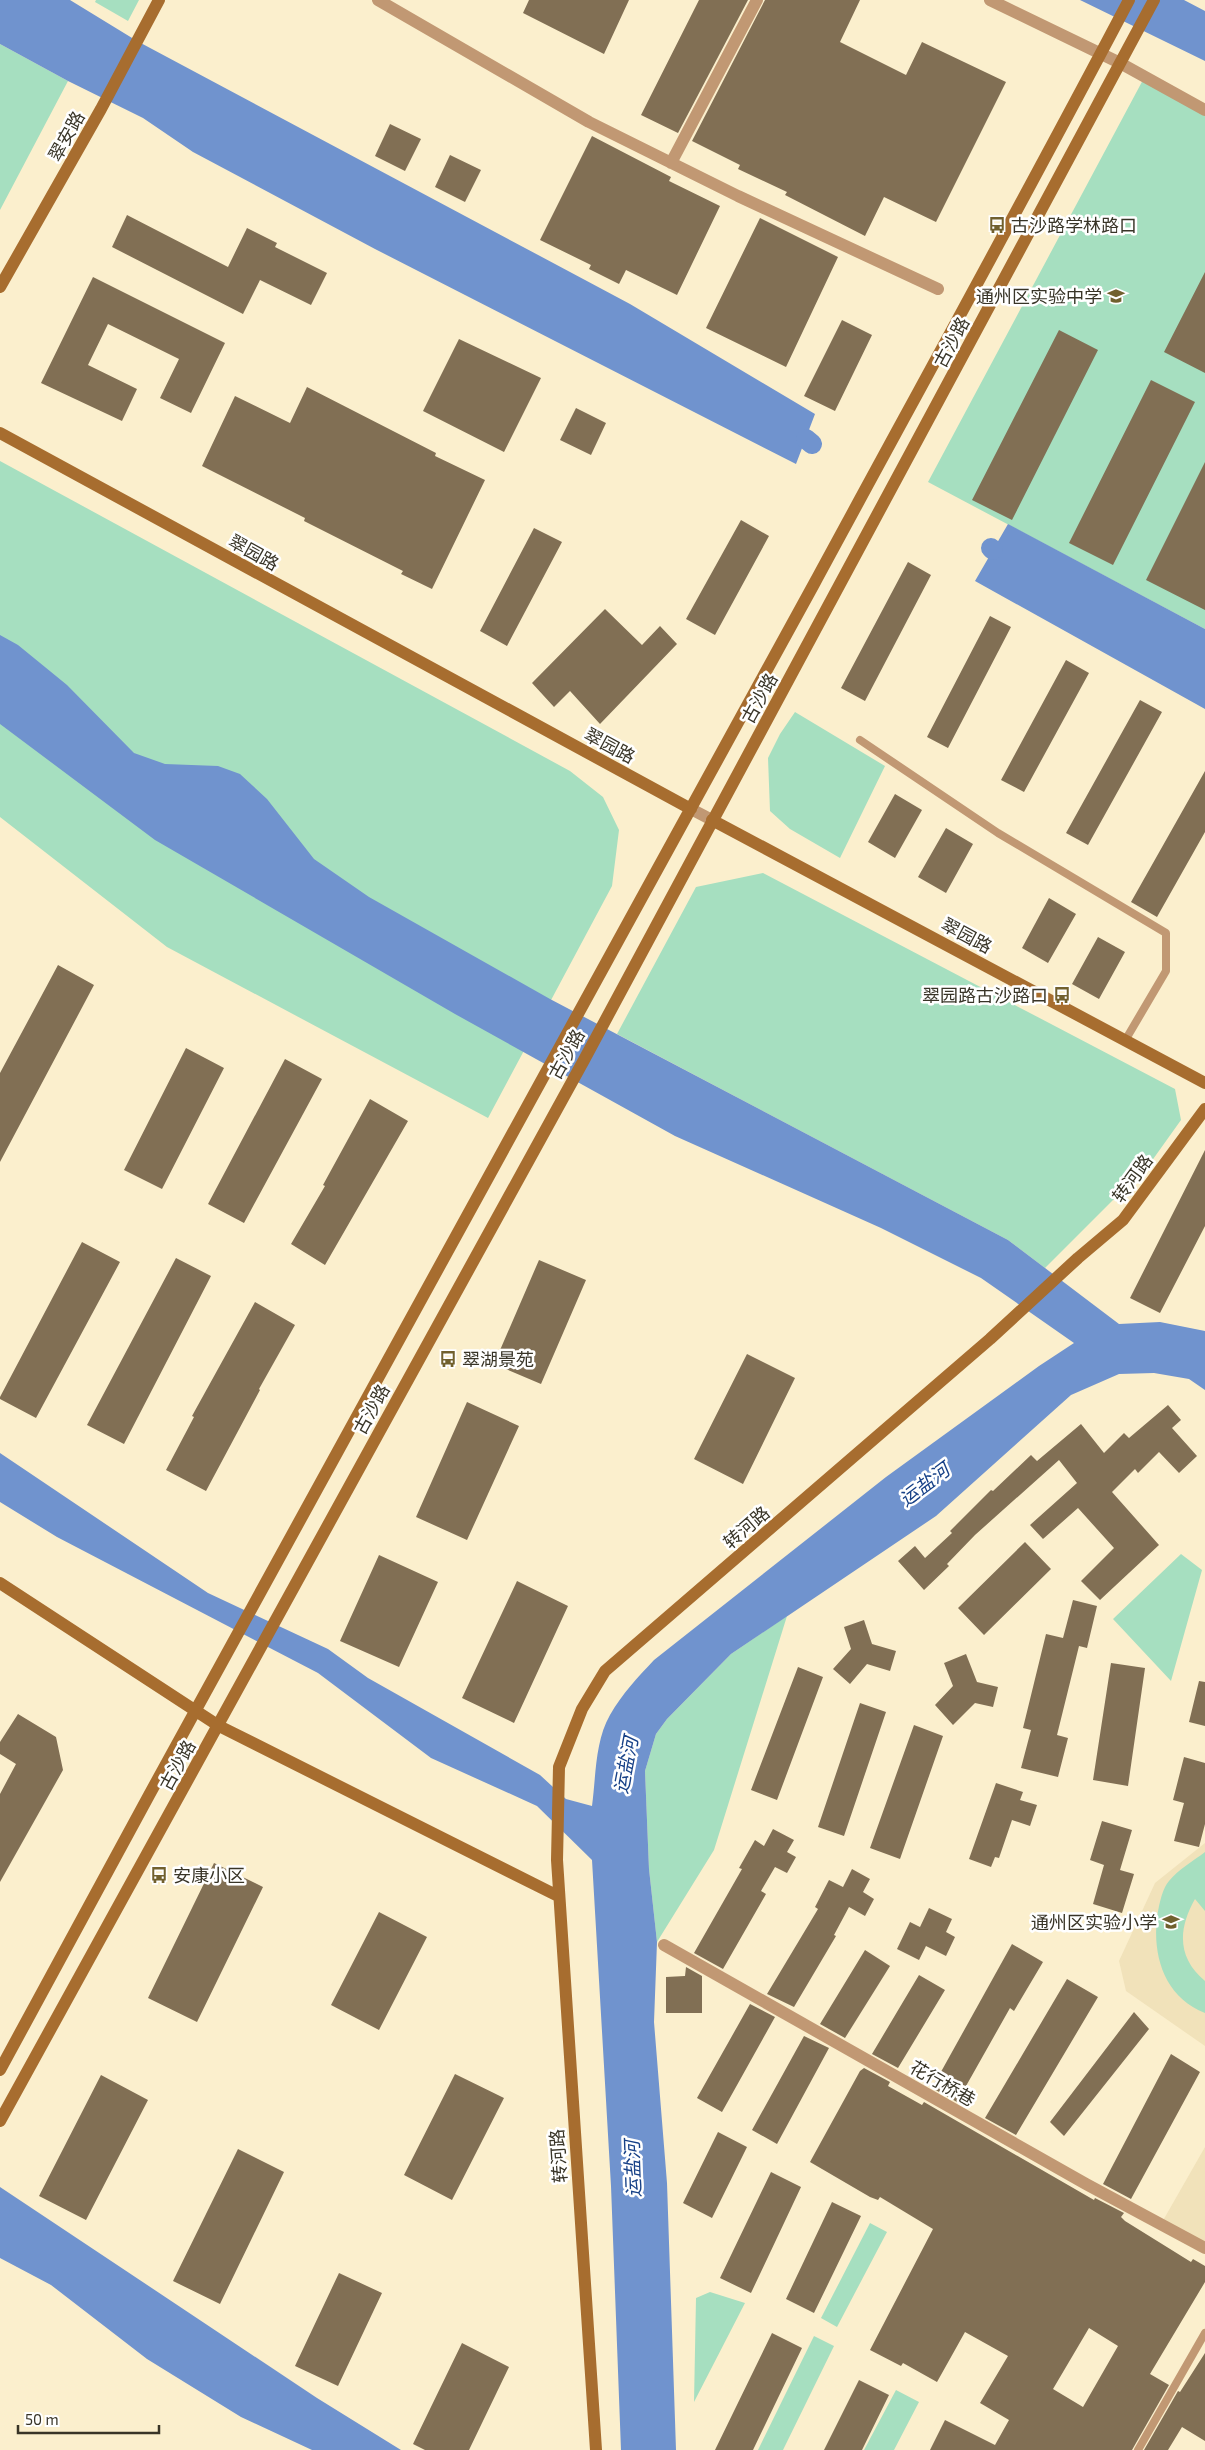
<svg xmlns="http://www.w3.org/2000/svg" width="1205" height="2450" viewBox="0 0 1205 2450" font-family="'Exo 2','Noto Sans SC',sans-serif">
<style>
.built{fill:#f1e2ba}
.green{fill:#a6dfc0}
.water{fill:#7093ce}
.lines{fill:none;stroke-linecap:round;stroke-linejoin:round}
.canal{stroke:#7093ce;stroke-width:20}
.building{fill:#816f54;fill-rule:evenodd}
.lane{stroke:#c19873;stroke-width:8}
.street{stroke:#c19873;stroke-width:12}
.secondary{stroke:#a76d2f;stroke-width:12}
.labels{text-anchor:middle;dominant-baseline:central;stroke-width:5;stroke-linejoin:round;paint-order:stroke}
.street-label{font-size:18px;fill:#383427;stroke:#fff}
.poi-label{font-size:18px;fill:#383427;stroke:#fff;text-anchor:start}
.water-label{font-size:19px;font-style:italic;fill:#174187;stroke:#fff}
</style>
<rect width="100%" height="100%" fill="#fbefcd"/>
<path class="built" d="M 1205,1843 L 1205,2046 L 1126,1991 L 1119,1961 L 1155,1883 Z
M 1205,2147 L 1205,2248 L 1161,2224 Z"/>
<path class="green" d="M 96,0 L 139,0 L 128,21 L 95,2 Z
M 0,44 L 68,81 L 0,210 Z
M 1144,78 L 1205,110 L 1205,629 L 928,482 Z
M 0,461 L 570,771 L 603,797 L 619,830 L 612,886 L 488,1118 L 167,947 L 0,817 Z
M 795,712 L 885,766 L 840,858 L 790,829 L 770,811 L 768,758 L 780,734 Z
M 763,873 L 1175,1089 L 1181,1120 L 1151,1162 L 1045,1268 L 1008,1240 L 617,1034 L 696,887 Z
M 1181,1554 L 1202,1570 L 1171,1681 L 1113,1619 Z
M 787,1616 L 714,1850 L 657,1942 L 649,1869 L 645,1771 L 656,1734 L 667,1719 L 731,1654 Z
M 1205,1852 L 1205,1911 L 1195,1899 C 1178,1929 1177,1958 1205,1981 L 1205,2013 C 1161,1996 1150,1948 1159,1906 C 1161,1898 1163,1888 1169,1881 C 1178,1870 1193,1861 1205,1852 Z
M 870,2223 L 887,2232 L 837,2327 L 821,2318 Z
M 710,2292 L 745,2303 L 694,2402 L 696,2298 Z
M 814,2336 L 834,2346 L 783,2450 L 758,2450 Z
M 896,2390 L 919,2402 L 894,2450 L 864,2450 Z"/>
<path class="water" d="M 0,0 L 70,0 L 137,41 L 630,304 L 815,414 L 796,464 L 375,249 L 193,152 L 143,118 L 68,81 L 0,44 Z
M 1080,0 L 1184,0 L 1205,11 L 1205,61 Z
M 1008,524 L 1205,629 L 1205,709 L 975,581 Z
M 0,635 L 18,645 L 67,685 L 134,753 L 165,764 L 218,766 L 240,774 L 267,799 L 314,859 L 369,897 L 550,999 L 1008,1240 L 1119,1324 L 1160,1322 L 1205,1331 L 1205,1390 L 1189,1379 L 1154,1373 L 1119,1374 L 1071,1395 L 936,1516 L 731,1654 L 667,1719 L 656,1734 L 645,1771 L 649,1869 L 657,1942 L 654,2022 L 667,2183 L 676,2450 L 621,2450 L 611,2186 L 592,1860 L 537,1806 L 431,1758 L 318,1673 L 57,1537 L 0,1502 L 0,1453 L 208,1593 L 328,1649 L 368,1678 L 540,1775 L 566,1799 L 592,1806 C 596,1776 595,1741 610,1715 C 622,1694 638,1677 654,1660 L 886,1477 L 1039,1366 L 1074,1343 L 981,1278 L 881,1228 L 675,1136 L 455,1014 L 155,840 L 0,724 Z
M 0,2187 L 317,2398 L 401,2450 L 312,2450 L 241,2417 L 147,2359 L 51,2285 L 0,2258 Z"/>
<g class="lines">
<path class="canal" d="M 806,439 L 812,444
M 991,548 L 993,550"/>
</g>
<path class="building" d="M 529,0 L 629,0 L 604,54 L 523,13 Z
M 699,0 L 748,0 L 678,133 L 641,115 Z
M 765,0 L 860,0 L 840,42 L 906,75 L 922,42 L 1006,82 L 936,222 L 884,197 L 865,236 L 785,195 L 787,192 L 738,169 L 740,165 L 692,141 Z
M 390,124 L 421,139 L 405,171 L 375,156 Z
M 592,136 L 671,177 L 669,181 L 720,206 L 677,295 L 626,270 L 619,284 L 589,269 L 591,265 L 540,240 Z
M 450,155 L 481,170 L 465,202 L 435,187 Z
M 127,215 L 228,267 L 247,228 L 277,243 L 275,247 L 327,273 L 311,305 L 260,280 L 243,314 L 112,247 Z
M 760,218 L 838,257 L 786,367 L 706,328 Z
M 1205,272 L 1205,373 L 1164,352 Z
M 93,277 L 225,343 L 191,413 L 160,398 L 179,359 L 108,324 L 88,365 L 137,389 L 122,421 L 41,383 Z
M 842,320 L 872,335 L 835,411 L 804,396 Z
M 1059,330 L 1098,350 L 1012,520 L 972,500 Z
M 459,339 L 541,378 L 504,452 L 423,411 Z
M 1151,380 L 1195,402 L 1113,565 L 1069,543 Z
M 307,387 L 436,453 L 435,456 L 485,480 L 432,589 L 401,574 L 403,571 L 304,521 L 305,518 L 202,466 L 235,396 L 290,423 Z
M 576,408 L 606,423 L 591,455 L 560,440 Z
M 1205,462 L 1205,610 L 1146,580 Z
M 741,520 L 769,536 L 715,635 L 686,619 Z
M 534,528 L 562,542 L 507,646 L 480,631 Z
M 908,562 L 931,575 L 865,701 L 841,688 Z
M 605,609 L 642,645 L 660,626 L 677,644 L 600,724 L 570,691 L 554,707 L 532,683 Z
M 990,616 L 1011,627 L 948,748 L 927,737 Z
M 1066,660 L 1089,673 L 1024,792 L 1001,780 Z
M 1140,700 L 1162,712 L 1088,845 L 1066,833 Z
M 1205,771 L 1205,832 L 1157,917 L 1131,902 Z
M 895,794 L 922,810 L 895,858 L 868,842 Z
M 946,828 L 973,844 L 946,893 L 918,877 Z
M 1049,898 L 1076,914 L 1048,963 L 1022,948 Z
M 1098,937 L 1125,952 L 1099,999 L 1072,984 Z
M 58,965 L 94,985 L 0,1162 L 0,1073 Z
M 186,1048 L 224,1068 L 162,1189 L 124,1170 Z
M 285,1059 L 322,1079 L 244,1223 L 208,1204 Z
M 370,1099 L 408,1121 L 325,1265 L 291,1244 L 325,1186 L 323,1185 Z
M 1205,1150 L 1205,1226 L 1160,1313 L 1130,1298 Z
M 82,1242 L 120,1262 L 36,1418 L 0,1399 L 0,1397 Z
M 176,1258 L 211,1276 L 124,1444 L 87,1425 Z
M 539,1260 L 586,1280 L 541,1384 L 494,1364 Z
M 255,1302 L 295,1325 L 259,1389 L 260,1390 L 206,1491 L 166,1470 L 194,1417 L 192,1416 Z
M 747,1354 L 795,1378 L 743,1484 L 694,1459 Z
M 467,1402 L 519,1426 L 467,1540 L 416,1517 Z
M 1168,1405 L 1181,1420 L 1172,1428 L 1197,1456 L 1179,1473 L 1159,1452 L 1138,1473 L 1135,1469 L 1112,1492 L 1159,1545 L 1100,1600 L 1081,1581 L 1114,1548 L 1078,1508 L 1043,1539 L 1030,1525 L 1077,1483 L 1059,1460 L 975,1535 L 947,1564 L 949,1566 L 924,1590 L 898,1561 L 915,1546 L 925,1558 L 952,1533 L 950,1531 L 991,1490 L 993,1491 L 1031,1455 L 1037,1461 L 1081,1424 L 1104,1453 L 1124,1433 L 1129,1438 Z
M 1025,1542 L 1051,1569 L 984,1635 L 958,1608 Z
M 379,1555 L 438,1582 L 399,1667 L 340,1641 Z
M 517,1581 L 568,1606 L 514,1723 L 462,1698 Z
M 1073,1600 L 1097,1606 L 1087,1648 L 1079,1646 L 1057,1735 L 1068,1738 L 1058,1777 L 1021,1768 L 1031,1730 L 1023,1728 L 1046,1634 L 1063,1638 Z
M 864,1620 L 872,1644 L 896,1651 L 890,1671 L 867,1664 L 850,1684 L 833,1669 L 851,1649 L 844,1627 Z
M 966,1654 L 977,1682 L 998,1687 L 993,1707 L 975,1703 L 953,1725 L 935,1705 L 953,1686 L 944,1663 Z
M 1111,1663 L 1145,1668 L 1128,1786 L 1093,1780 Z
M 798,1667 L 823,1677 L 777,1800 L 751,1790 Z
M 1199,1681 L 1205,1682 L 1205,1726 L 1189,1722 Z
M 860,1703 L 886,1712 L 844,1836 L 818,1827 Z
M 18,1714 L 56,1737 L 63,1770 L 0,1882 L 0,1794 L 16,1764 L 0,1754 L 0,1742 Z
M 914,1725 L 943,1736 L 900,1859 L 870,1848 Z
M 1184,1757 L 1205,1763 L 1205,1824 L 1199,1847 L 1174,1841 L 1184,1803 L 1173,1800 Z
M 996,1783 L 1023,1792 L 1020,1800 L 1037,1805 L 1030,1826 L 1012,1820 L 999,1858 L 995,1857 L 991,1867 L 969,1859 Z
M 1102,1821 L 1132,1830 L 1120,1870 L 1134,1874 L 1122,1913 L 1093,1904 L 1104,1865 L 1090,1860 Z
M 773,1829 L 794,1840 L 787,1852 L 796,1857 L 787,1873 L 775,1867 L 761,1891 L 766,1894 L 723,1969 L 694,1953 L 742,1869 L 739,1868 L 755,1840 L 764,1846 Z
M 214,1863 L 263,1887 L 197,2022 L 148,1998 Z
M 852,1869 L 870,1879 L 863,1892 L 874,1899 L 865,1916 L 849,1907 L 834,1935 L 836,1936 L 794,2007 L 767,1994 L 818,1909 L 815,1907 L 829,1880 L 843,1887 Z
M 929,1908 L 952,1919 L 946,1932 L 955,1937 L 946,1956 L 926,1946 L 919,1960 L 897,1949 L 910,1922 L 920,1927 Z
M 379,1912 L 427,1937 L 379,2030 L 331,2005 Z
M 1012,1944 L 1043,1962 L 1014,2011 L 1010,2008 L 957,2102 L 932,2088 Z
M 865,1950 L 890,1966 L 845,2038 L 820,2024 Z
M 686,1967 L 702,1976 L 702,2013 L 666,2013 L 666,1977 L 685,1976 Z
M 919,1975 L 945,1990 L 898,2068 L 872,2054 Z
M 1067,1979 L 1098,1997 L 1016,2135 L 985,2118 Z
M 750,2004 L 775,2017 L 722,2112 L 697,2098 Z
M 1134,2012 L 1149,2029 L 1064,2136 L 1050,2122 Z
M 804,2036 L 829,2048 L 777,2144 L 752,2130 Z
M 1171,2054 L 1200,2072 L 1131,2199 L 1103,2184 Z
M 864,2068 L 890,2082 L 888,2086 L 922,2105 L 924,2102 L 1094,2200 L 1095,2198 L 1124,2213 L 1121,2217 L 1125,2221 L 1191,2262 L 1193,2259 L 1205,2266 L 1205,2282 L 1150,2374 L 1169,2385 L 1132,2450 L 930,2450 L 945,2420 L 995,2445 L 1009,2420 L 980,2403 L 1008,2356 L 965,2332 L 937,2382 L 903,2363 L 901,2366 L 870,2350 L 933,2229 L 880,2197 L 878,2200 L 870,2197 L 810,2162 L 860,2071 ZM 1089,2328 L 1118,2346 L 1083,2407 L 1053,2389 Z
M 455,2074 L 504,2098 L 452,2200 L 404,2175 Z
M 101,2075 L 148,2100 L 86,2220 L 39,2196 Z
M 718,2132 L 747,2147 L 712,2218 L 683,2203 Z
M 238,2149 L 284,2172 L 220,2304 L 173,2281 Z
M 771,2172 L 801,2187 L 751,2293 L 720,2278 Z
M 832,2202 L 861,2216 L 814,2313 L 786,2299 Z
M 339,2273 L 382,2293 L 338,2386 L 295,2366 Z
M 772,2333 L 802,2348 L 753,2450 L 715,2450 Z
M 462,2343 L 509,2367 L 469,2450 L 425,2450 L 413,2444 Z
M 1205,2353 L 1205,2441 L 1182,2427 L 1168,2450 L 1144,2450 L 1178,2391 L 1180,2392 Z
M 859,2380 L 889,2395 L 862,2450 L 824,2450 Z"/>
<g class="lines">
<path class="lane" d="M 860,740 L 998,833 L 1166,933 L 1166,971 L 1126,1039
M 1138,2450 L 1205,2333"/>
<path class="street" d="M 378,0 L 589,122 L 738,196 L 938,289
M 990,0 L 1120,63 L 1205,110
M 671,163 L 757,0
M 691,809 L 712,820
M 664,1945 L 1086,2184 L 1205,2248"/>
<path class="secondary" d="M 0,287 L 101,109 L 159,0
M 0,433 L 691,809
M 712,820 L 1205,1083
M 0,1583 L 219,1726 L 558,1896
M 0,2070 C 268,1573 543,1080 814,584 C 919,390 1026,196 1129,0
M 0,2121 L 584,1060 L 1154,0
M 596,2450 L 557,1860 L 559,1767 L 582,1709 L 605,1671 L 990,1339 L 1078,1258 L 1123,1220 L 1205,1109"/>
</g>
<defs>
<g id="bus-bare" transform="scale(1.35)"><path d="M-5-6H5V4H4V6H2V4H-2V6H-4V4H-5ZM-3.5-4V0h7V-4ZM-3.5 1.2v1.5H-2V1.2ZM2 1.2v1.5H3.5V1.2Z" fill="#71602e" stroke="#fff" stroke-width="2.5" paint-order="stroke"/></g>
<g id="school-bare" transform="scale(1.35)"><path d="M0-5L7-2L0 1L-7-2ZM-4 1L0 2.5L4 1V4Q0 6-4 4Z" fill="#71602e" stroke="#fff" stroke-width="2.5" paint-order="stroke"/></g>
</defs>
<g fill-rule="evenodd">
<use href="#bus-bare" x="997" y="225"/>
<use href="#school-bare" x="1116" y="296"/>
<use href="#bus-bare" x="1062" y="995"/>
<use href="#bus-bare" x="448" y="1359"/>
<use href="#bus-bare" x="159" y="1875"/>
<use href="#school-bare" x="1171" y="1922"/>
</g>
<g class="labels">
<g class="street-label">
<text transform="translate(66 136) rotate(-61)">翠安路</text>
<text transform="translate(951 342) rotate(-62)">古沙路</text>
<text transform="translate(254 552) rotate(29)">翠园路</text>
<text transform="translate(759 698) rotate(-61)">古沙路</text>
<text transform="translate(610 745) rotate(28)">翠园路</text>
<text transform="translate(967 935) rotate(28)">翠园路</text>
<text transform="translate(566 1054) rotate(-61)">古沙路</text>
<text transform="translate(1132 1178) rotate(-54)">转河路</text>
<text transform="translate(371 1409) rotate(-61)">古沙路</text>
<text transform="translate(746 1527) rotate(-41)">转河路</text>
<text transform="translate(177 1765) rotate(-61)">古沙路</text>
<text transform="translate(943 2083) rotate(30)">花行桥巷</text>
<text transform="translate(558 2156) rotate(-94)">转河路</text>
</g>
<g class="poi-label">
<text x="1011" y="225">古沙路学林路口</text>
<text x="1102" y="296" text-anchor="end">通州区实验中学</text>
<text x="1048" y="995" text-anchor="end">翠园路古沙路口</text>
<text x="462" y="1359">翠湖景苑</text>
<text x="173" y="1875">安康小区</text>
<text x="1157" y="1922" text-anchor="end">通州区实验小学</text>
</g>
<g class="water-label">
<text transform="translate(924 1484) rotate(-37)">运盐河</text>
<text transform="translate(625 1765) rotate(-79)">运盐河</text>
<text transform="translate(632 2169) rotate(-92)">运盐河</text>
</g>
</g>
<path d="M18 2425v8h141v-8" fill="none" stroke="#383427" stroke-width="2.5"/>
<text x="25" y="2425" font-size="15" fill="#383427" stroke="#ffffff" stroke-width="4" paint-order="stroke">50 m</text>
</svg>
